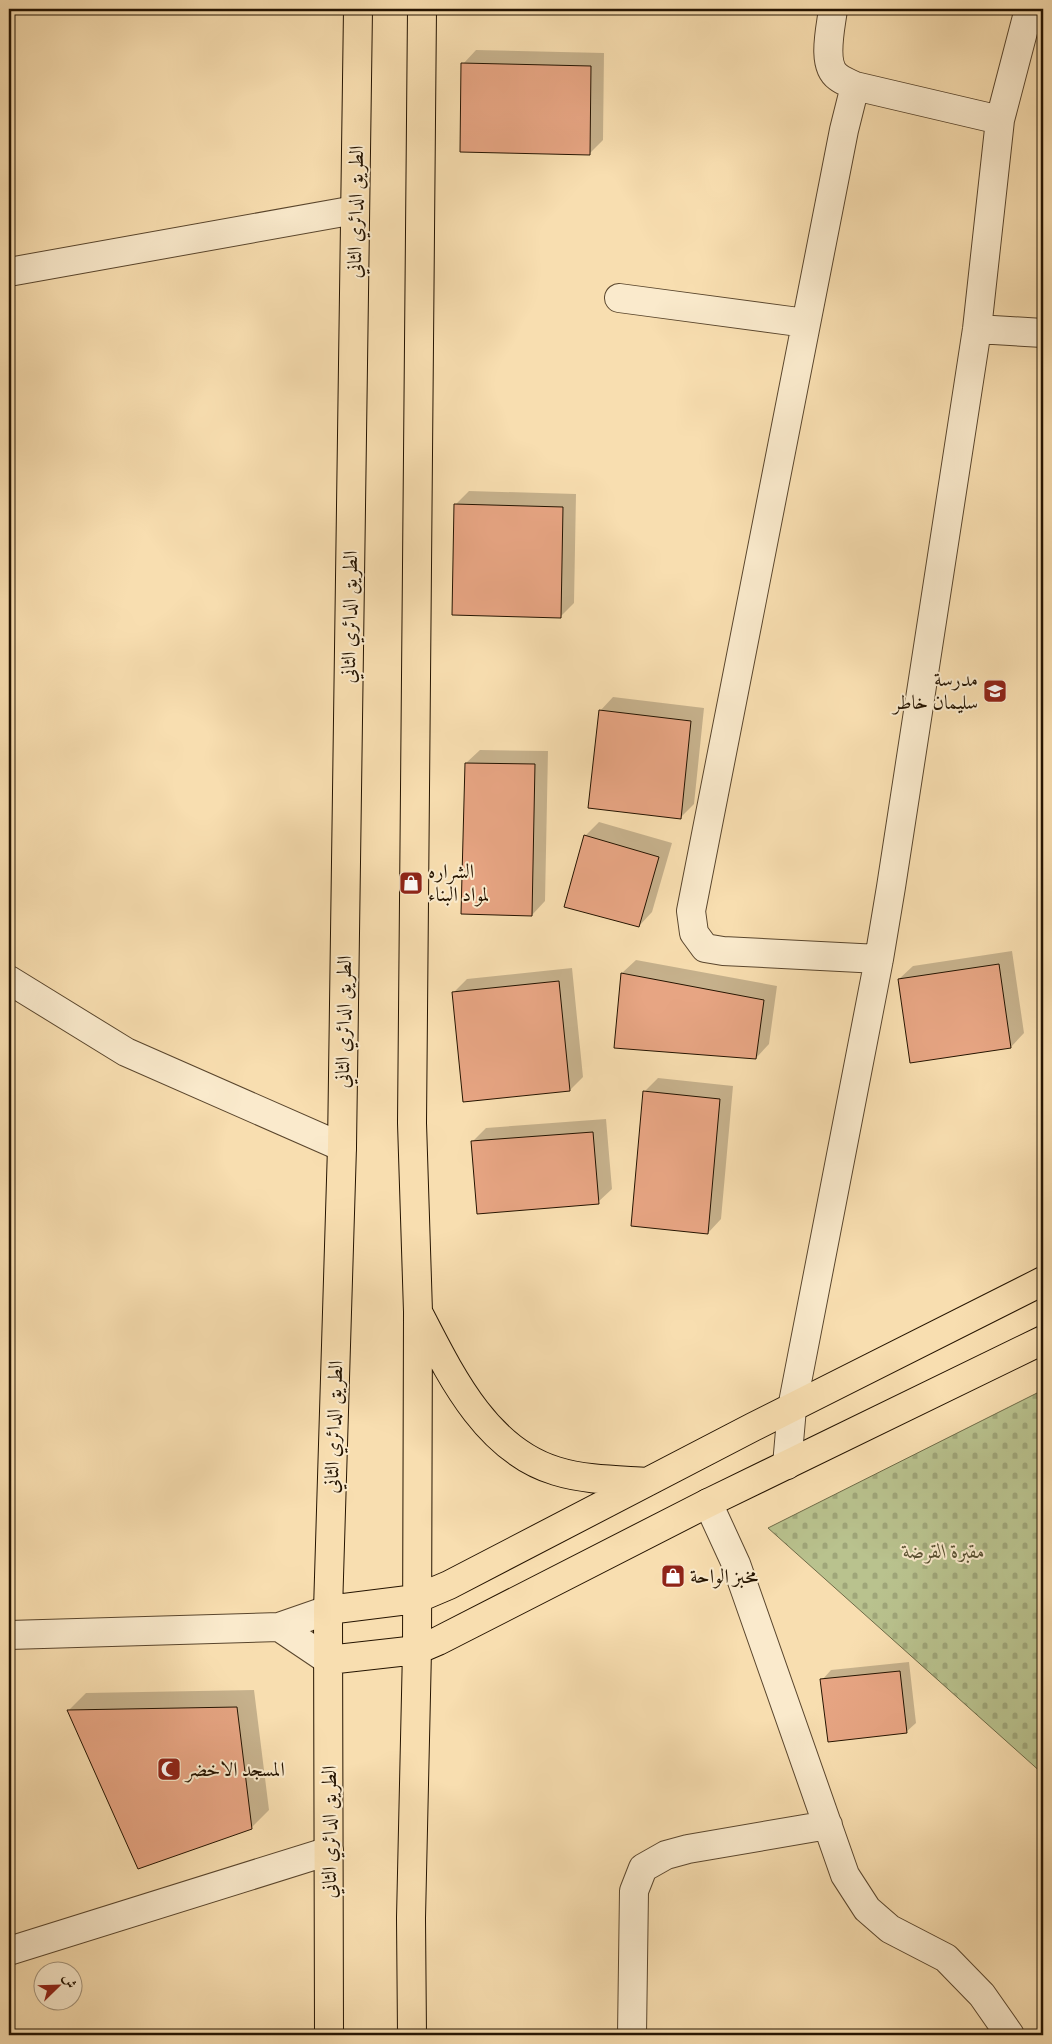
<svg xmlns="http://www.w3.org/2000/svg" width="1052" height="2044" viewBox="0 0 1052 2044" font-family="'IM FELL Great Primer',Amiri,serif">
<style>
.cemetery{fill:url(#cemetery-stones);stroke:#6f6b48}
.shadow{fill:#0003}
.building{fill:#e7a583;stroke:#251401}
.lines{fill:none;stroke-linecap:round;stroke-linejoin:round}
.minor-casing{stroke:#5a462d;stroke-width:30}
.major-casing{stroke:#251401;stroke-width:30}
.minor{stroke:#faeacc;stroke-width:28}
.major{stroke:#f8deb0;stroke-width:28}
.labels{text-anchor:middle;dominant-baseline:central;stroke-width:4;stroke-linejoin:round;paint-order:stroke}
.street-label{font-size:20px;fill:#251401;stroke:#faeacc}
.poi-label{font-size:20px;fill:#251401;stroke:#faeacc;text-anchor:start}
.park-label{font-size:20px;font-style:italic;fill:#595132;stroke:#faeacc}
</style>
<defs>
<pattern id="cemetery-stones" width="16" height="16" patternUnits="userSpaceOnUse" patternTransform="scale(1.25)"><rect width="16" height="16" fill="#b9c28e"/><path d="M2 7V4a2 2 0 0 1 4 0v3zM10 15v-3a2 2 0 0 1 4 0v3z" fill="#9fa679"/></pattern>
</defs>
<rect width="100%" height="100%" fill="#f8deb0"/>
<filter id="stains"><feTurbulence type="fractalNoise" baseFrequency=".004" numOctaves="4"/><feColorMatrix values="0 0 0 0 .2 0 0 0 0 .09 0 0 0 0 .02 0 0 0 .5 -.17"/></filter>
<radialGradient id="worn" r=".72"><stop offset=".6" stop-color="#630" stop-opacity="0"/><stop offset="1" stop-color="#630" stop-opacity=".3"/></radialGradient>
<path class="cemetery" d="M 1043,1390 L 1043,1774 L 768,1528 Z"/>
<path class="shadow" d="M 476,50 L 604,53 L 603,140 L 589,154 L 463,64 Z
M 469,491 L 576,494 L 574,603 L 560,617 L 455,505 Z
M 613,697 L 704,708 L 694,804 L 680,818 L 600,711 Z
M 480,750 L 548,751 L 545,901 L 532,915 L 466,763 Z
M 599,822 L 672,843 L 652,912 L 639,926 L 585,836 Z
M 1012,951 L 1024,1033 L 1011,1047 L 899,979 L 913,966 Z
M 636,960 L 777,986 L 769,1044 L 756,1058 L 622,973 Z
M 572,968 L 583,1077 L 570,1090 L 454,992 L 467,979 Z
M 658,1078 L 733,1086 L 721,1219 L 708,1233 L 644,1092 Z
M 606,1119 L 612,1189 L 598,1202 L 472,1142 L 486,1128 Z
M 909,1662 L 916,1723 L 906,1732 L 822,1680 L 831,1670 Z
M 254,1690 L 269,1810 L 251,1828 L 69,1710 L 86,1693 Z"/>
<path class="building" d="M 461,63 L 591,66 L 590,155 L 460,152 Z
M 454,504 L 563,507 L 561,618 L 452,615 Z
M 599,710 L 691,721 L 681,819 L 588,808 Z
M 465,763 L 535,764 L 532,916 L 461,914 Z
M 584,835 L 659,857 L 639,927 L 564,907 Z
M 999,964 L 1011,1048 L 910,1063 L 898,979 Z
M 621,973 L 764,1000 L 756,1059 L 614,1048 Z
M 559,981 L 570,1091 L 463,1102 L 452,992 Z
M 643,1091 L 720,1099 L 708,1234 L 631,1226 Z
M 593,1132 L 599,1204 L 477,1214 L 471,1141 Z
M 900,1671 L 907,1733 L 828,1742 L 820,1679 Z
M 237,1707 L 252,1829 L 138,1869 L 67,1710 Z"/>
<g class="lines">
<g class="minor-casing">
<path id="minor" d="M 833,9 C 831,27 821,65 838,77 C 843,81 849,83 855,86
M 9,272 L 355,210
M 619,298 L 806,323
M 977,329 L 1043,333
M 879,959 L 723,951 L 705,948 L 694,933 L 691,911 L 844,130 L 855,86 L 1000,120
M 9,980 L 126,1052 L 342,1147
M 787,1465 L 792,1408 L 879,959 L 891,887 L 977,329 L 1000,120 L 1029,9
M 708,1503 L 736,1564 L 845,1875 L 867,1909 L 890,1929 L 946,1958 L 982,1995 L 1010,2035
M 279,1627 L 328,1660
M 9,1635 L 279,1627 L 328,1610
M 9,1951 L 329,1851
M 632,2035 L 634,1891 L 643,1868 L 666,1855 L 688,1849 L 828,1825"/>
</g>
<g class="major-casing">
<path id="major" d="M 419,1314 C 450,1374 486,1450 556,1471 C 585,1480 617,1480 647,1482
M 328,1610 L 416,1599 L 449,1585 L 753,1427 L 1043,1281
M 328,1660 L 417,1650 L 438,1641 L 708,1503 L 1043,1340
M 329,2035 L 328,1610 L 342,1147 L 358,9
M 412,2035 L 411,1918 L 417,1650 L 418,1312 L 412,1123 L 422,9"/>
</g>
<use href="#minor" class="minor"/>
<use href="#major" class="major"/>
</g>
<defs>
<g id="school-square" transform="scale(1.25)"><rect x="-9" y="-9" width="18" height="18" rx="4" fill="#8f2418" stroke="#faeacc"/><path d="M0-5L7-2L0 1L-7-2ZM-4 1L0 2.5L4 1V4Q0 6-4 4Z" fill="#fff"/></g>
<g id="shop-square" transform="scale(1.25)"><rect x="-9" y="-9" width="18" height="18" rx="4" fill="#8f2418" stroke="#faeacc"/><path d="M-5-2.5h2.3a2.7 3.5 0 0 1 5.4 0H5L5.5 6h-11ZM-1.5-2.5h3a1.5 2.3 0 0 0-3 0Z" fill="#fff"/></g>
<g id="mosque-square" transform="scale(1.25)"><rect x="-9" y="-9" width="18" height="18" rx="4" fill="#8f2418" stroke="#faeacc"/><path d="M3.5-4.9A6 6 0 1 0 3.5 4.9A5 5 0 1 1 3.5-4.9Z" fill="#fff"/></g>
</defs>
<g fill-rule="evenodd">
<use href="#school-square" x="995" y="691"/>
<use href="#shop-square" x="411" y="883"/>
<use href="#shop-square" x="673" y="1576"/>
<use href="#mosque-square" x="169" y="1769"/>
</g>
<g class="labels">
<g class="street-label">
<text transform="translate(355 212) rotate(-89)">الطريق الدائري الثاني</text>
<text transform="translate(349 617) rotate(-89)">الطريق الدائري الثاني</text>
<text transform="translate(343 1022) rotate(-89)">الطريق الدائري الثاني</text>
<text transform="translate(333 1427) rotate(-88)">الطريق الدائري الثاني</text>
<text transform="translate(329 1832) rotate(-90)">الطريق الدائري الثاني</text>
</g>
<g class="poi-label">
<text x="978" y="679" text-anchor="end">مدرسة<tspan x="978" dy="23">سليمان خاطر</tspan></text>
<text x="428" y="871">الشراره<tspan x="428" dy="23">لمواد البناء</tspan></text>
<text x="690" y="1576">مخبز الواحة</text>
<text x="186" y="1769">المسجد الاخضر</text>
</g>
<g class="park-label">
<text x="944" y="1551">مقبرة القرضة</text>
</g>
</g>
<rect width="1052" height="2044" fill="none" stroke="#f8deb0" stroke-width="30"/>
<rect x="10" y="10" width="1032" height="2024" fill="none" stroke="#251401" stroke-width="2.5"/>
<rect x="15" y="15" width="1022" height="2014" fill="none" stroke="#251401"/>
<g transform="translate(58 1986) rotate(67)"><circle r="24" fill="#faeacc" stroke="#a5947b"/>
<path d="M0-4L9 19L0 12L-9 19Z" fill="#8f2418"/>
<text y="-8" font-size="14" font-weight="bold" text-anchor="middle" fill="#251401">ش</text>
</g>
<rect width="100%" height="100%" filter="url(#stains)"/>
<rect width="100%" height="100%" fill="url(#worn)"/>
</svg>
